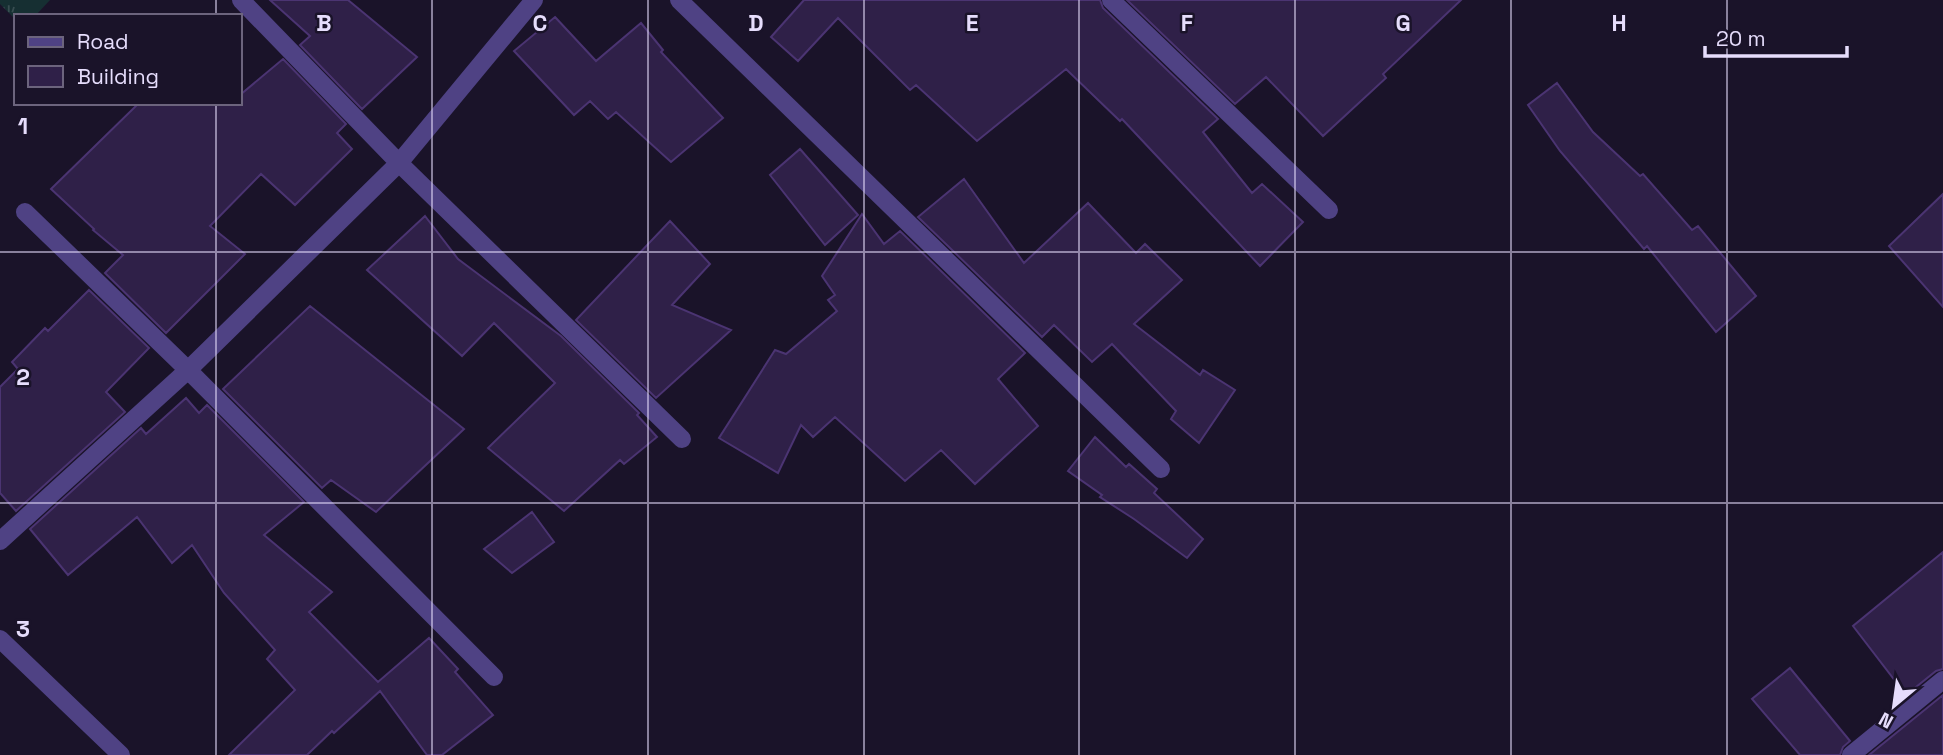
<svg xmlns="http://www.w3.org/2000/svg" width="1943" height="755" viewBox="0 0 1943 755" font-family="'Space Grotesk',sans-serif">
<style>
.park{fill:url(#park-tufts)}
.building{fill:#2f2048;stroke:#4b3472;stroke-width:2}
.lines{fill:none;stroke-linecap:round;stroke-linejoin:round}
.street{stroke:#4f4284;stroke-width:18}
.grid{fill:none;stroke:#e6ddfc;stroke-width:2;stroke-opacity:0.55}
.grid-label{font-size:23px;text-anchor:middle;font-weight:bold;fill:#e6ddfc;stroke:#1a1329;stroke-width:5;stroke-linejoin:round;paint-order:stroke}
</style>
<defs>
<pattern id="park-tufts" width="24" height="20" patternUnits="userSpaceOnUse" patternTransform="scale(1.75)"><rect width="24" height="20" fill="#162f32"/><path d="M3 7l-1-3M5 7V3M7 7l1-3M15 17l-1-3M17 17v-4M19 17l1-3" fill="none" stroke="#384d51"/></pattern>
</defs>
<rect width="100%" height="100%" fill="#1a1329"/>
<path class="park" d="M 0,0 L 50,0 L 35,16 L 16,16 L 16,20 L 0,4 Z"/>
<path class="building" d="M 270,0 L 348,0 L 417,57 L 362,109 L 300,45 L 310,36 Z
M 804,0 L 1100,0 L 1103,8 L 1218,119 L 1203,132 L 1252,193 L 1262,184 L 1303,222 L 1260,266 L 1122,119 L 1120,121 L 1066,69 L 977,141 L 916,85 L 910,90 L 838,18 L 798,61 L 771,37 Z
M 1127,0 L 1461,0 L 1383,74 L 1386,78 L 1323,136 L 1266,77 L 1235,104 Z
M 555,17 L 596,61 L 641,23 L 663,50 L 661,52 L 723,118 L 671,162 L 616,112 L 608,119 L 590,101 L 574,115 L 514,51 Z
M 283,59 L 346,124 L 337,133 L 352,149 L 295,205 L 261,174 L 210,226 L 245,254 L 166,333 L 105,273 L 123,255 L 93,230 L 94,229 L 51,189 L 139,103 L 240,103 L 240,95 Z
M 1557,83 L 1593,132 L 1640,176 L 1643,174 L 1692,230 L 1698,226 L 1756,296 L 1716,332 L 1647,246 L 1644,249 L 1560,151 L 1528,105 Z
M 800,149 L 858,215 L 825,245 L 770,175 Z
M 964,179 L 1024,263 L 1088,203 L 1136,253 L 1145,244 L 1182,280 L 1134,324 L 1200,375 L 1203,370 L 1235,390 L 1199,443 L 1171,419 L 1176,411 L 1112,344 L 1092,362 L 1054,325 L 1042,337 L 918,217 Z
M 1943,194 L 1943,307 L 1889,246 Z
M 862,214 L 884,244 L 900,231 L 1025,353 L 998,379 L 1038,426 L 975,484 L 941,450 L 905,481 L 835,417 L 813,437 L 801,425 L 778,473 L 719,438 L 775,350 L 786,354 L 837,311 L 828,300 L 835,295 L 822,276 Z
M 425,216 L 458,259 L 561,336 L 639,413 L 637,415 L 657,437 L 624,464 L 620,460 L 564,511 L 488,448 L 555,383 L 494,323 L 462,356 L 367,270 Z
M 670,221 L 710,264 L 672,305 L 731,330 L 656,398 L 576,320 Z
M 89,290 L 149,348 L 106,392 L 125,412 L 16,511 L 0,493 L 0,387 L 18,369 L 12,362 L 45,328 L 48,331 Z
M 310,306 L 464,429 L 376,512 L 331,480 L 322,488 L 223,389 Z
M 186,398 L 199,413 L 207,405 L 304,502 L 264,535 L 332,592 L 309,612 L 378,682 L 429,638 L 458,669 L 455,672 L 493,715 L 442,755 L 427,755 L 380,691 L 334,733 L 332,731 L 307,755 L 229,755 L 295,690 L 267,659 L 275,650 L 224,593 L 192,545 L 172,563 L 137,517 L 68,575 L 30,529 L 141,428 L 146,434 Z
M 1095,437 L 1126,467 L 1129,464 L 1157,489 L 1154,493 L 1203,539 L 1187,558 L 1134,519 L 1100,497 L 1102,495 L 1068,471 Z
M 532,512 L 554,542 L 512,573 L 484,549 Z
M 1943,552 L 1943,669 L 1936,671 L 1906,695 L 1853,626 Z
M 1790,668 L 1850,741 L 1843,747 L 1840,755 L 1800,755 L 1752,699 Z
M 1943,695 L 1943,755 L 1869,755 Z"/>
<g class="lines">
<path class="street" d="M 241,0 L 399,163 L 682,439
M 679,0 L 1161,469
M 1111,0 L 1329,210
M 25,212 L 188,370 L 494,677
M 0,541 L 188,370 L 399,163 L 534,0
M 0,639 L 121,755
M 1851,755 L 1943,680"/>
</g>
<path class="grid" d="M 216,0 L 216,16M 432,0 L 432,755M 648,0 L 648,755M 864,0 L 864,755M 1079,0 L 1079,755M 1295,0 L 1295,755M 1511,0 L 1511,755M 1727,0 L 1727,755M 216,103 L 216,755M 0,252 L 1943,252M 0,503 L 1943,503"/>
<g class="grid-label">
<text x="324" y="31">B</text>
<text x="540" y="31">C</text>
<text x="756" y="31">D</text>
<text x="972" y="31">E</text>
<text x="1187" y="31">F</text>
<text x="1403" y="31">G</text>
<text x="1619" y="31">H</text>
<text x="23" y="134">1</text>
<text x="23" y="385">2</text>
<text x="23" y="637">3</text>
</g>
<rect x="14" y="14" width="228" height="91" fill="#1a1329" stroke="#6c647d" stroke-width="2"/>
<rect x="28" y="37" width="35" height="10" fill="#4f4284" stroke="#6c647d" stroke-width="2"/>
<text x="77" y="49" font-size="21" fill="#e6ddfc">Road</text>
<rect x="28" y="66" width="35" height="21" fill="#2f2048" stroke="#6c647d" stroke-width="2"/>
<text x="77" y="84" font-size="21" fill="#e6ddfc">Building</text>
<g transform="translate(1894 706) rotate(209)" stroke="#1a1329" stroke-width="5" paint-order="stroke">
<path d="M0-5L12 26L0 18L-12 26Z" fill="#e6ddfc"/>
<text y="-10" font-size="19" font-weight="bold" text-anchor="middle" fill="#e6ddfc">N</text>
</g>
<path d="M1705 46v10h142v-10" fill="none" stroke="#e6ddfc" stroke-width="3.5"/>
<text x="1716" y="46" font-size="21" fill="#e6ddfc" stroke="#1a1329" stroke-width="5" paint-order="stroke">20 m</text>
</svg>
